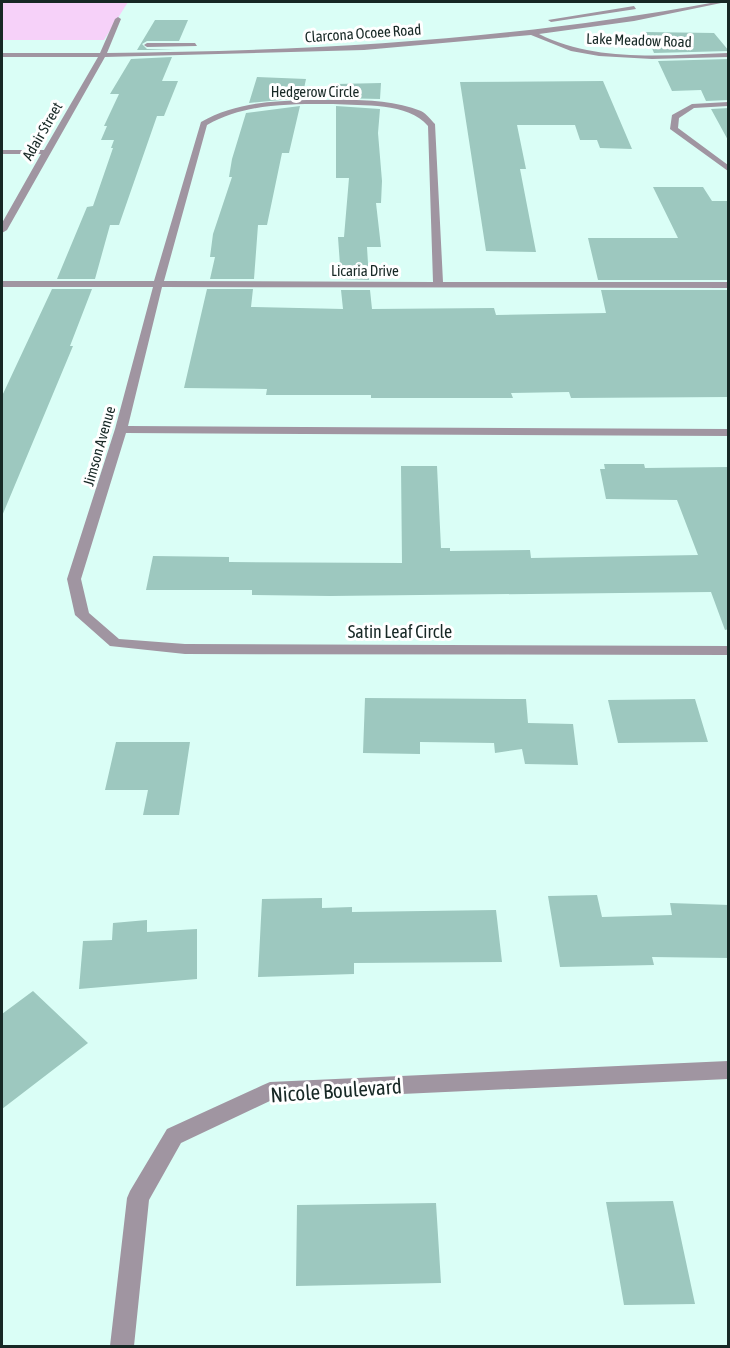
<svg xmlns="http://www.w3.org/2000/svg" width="730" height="1348" viewBox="0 0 730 1348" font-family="'Asap Condensed',sans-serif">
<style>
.green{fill:#f6d1f9}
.building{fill:#9dc8bf}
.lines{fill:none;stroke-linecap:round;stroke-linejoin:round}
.minor{fill:#a095a1;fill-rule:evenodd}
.labels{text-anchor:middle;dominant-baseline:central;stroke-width:6;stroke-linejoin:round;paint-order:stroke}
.far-street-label{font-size:15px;fill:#172825;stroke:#fff}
.street-label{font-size:18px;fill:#172825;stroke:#fff}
.near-street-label{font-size:21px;fill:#172825;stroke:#fff}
</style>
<rect width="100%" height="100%" fill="#dafef6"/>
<path class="green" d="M 2,2 L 128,2 L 104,40 L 2,40 Z"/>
<path class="building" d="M 155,20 L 188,20 L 179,41 L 147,41 L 142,44 L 147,49 L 175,50 L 137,50 Z
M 645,32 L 714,33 L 729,51 L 654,53 Z
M 172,57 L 162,81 L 178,81 L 164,116 L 157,116 L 119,225 L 110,225 L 95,279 L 57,279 L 87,207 L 93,206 L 113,148 L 111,148 L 114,140 L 101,140 L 107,126 L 104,126 L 119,94 L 110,94 L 131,59 Z
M 729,59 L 729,100 L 706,101 L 701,90 L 672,91 L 658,61 Z
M 257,77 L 306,79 L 302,98 L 249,103 Z
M 603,81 L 632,149 L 600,148 L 597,140 L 580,140 L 575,125 L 517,125 L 526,169 L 520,169 L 536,252 L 486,251 L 460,82 Z
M 381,83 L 380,99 L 336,98 L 337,84 Z
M 300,106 L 289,153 L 282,153 L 267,225 L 258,225 L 254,279 L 210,279 L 215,257 L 210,257 L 213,234 L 232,177 L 229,177 L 232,159 L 246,113 Z
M 336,106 L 380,109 L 378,133 L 382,181 L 381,203 L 376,203 L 381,247 L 367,247 L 369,280 L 341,279 L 338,237 L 344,237 L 349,178 L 336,178 Z
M 729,108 L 729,142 L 711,109 Z
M 653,187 L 703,187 L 712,201 L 729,201 L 729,280 L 598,280 L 588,238 L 678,238 Z
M 52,289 L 92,289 L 70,346 L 73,346 L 2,516 L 2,396 Z
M 207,289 L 253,289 L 251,307 L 343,309 L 341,290 L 370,290 L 372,309 L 494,308 L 496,315 L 606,313 L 601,290 L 729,290 L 729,397 L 571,398 L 569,392 L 511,393 L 513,398 L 371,398 L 371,395 L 266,395 L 267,389 L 184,388 Z
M 604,464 L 644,464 L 645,468 L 729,467 L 729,629 L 725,630 L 711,592 L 330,596 L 252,595 L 252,590 L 146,590 L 153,556 L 229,557 L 229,562 L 402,563 L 401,466 L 437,466 L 441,548 L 450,548 L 450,551 L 530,550 L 531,558 L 698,555 L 677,500 L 606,499 L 600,469 L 605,469 Z
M 365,698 L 526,699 L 528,723 L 573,724 L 578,765 L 525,764 L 522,749 L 495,753 L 494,743 L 420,742 L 420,754 L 363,753 Z
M 695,699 L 708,742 L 618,743 L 608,700 Z
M 116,742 L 190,742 L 179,815 L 143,815 L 148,790 L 105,790 Z
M 597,895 L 602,917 L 672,915 L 670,903 L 729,905 L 729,958 L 652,957 L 654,965 L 560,967 L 548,896 Z
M 322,898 L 322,908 L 352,907 L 352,912 L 496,910 L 502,962 L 354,963 L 354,974 L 258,977 L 262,899 Z
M 147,920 L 147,932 L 197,929 L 197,979 L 79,989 L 83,941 L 112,940 L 113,923 Z
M 33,991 L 88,1043 L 2,1109 L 2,1014 Z
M 673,1201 L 695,1304 L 624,1305 L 606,1202 Z
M 436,1203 L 441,1283 L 296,1286 L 297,1205 Z"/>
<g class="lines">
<path class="minor" d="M 716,2 L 726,2 L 634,21 L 539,34 C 597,63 666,55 728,53 L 728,57 L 652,59 L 599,56 L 571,51 L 531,35 L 364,50 L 105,57 L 7,230 L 2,233 L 2,223 L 41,154 L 2,154 L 2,150 L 44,150 L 98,57 L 2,57 L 2,53 L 100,53 L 115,19 L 118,17 L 121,19 L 107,53 C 317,51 511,40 716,2 Z
M 634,6 L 636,9 L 551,22 L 548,20 Z
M 195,43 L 197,46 L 147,47 L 144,45 L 147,43 Z
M 307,100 C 343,100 387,97 421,111 C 427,114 431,120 435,124 L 443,282 L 728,282 L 728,288 L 162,287 L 128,426 L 728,429 L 728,436 L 126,433 L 81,579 L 89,613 L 119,639 L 185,644 L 728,646 L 728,655 L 185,654 L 110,646 L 75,615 L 67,579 L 115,429 L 153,287 L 2,287 L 2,281 L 154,281 L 201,122 C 234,103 270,101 307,100 ZM 333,104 C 363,106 408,102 428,126 L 433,282 L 164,281 L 207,125 C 246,103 290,104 333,104 Z
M 728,102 L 728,106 L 694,108 L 679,118 L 678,128 L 728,165 L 728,171 L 670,129 L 672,115 L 692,104 Z
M 728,1061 L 728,1079 L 272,1100 L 181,1143 L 149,1200 L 134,1346 L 110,1346 L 127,1198 L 130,1191 L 167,1129 L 263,1085 L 270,1082 Z"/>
</g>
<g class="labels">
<g class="far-street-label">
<text transform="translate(363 33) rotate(-4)">Clarcona Ocoee Road</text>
<text transform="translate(639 40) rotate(2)">Lake Meadow Road</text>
<text x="315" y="91">Hedgerow Circle</text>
<text transform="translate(42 131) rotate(-60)">Adair Street</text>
<text x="365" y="270">Licaria Drive</text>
<text transform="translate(99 446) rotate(-74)">Jimson Avenue</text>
</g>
<g class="street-label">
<text x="400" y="631">Satin Leaf Circle</text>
</g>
<g class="near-street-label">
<text transform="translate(336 1090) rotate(-4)">Nicole Boulevard</text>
</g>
</g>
<rect width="730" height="1348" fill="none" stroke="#172825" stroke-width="6"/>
</svg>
